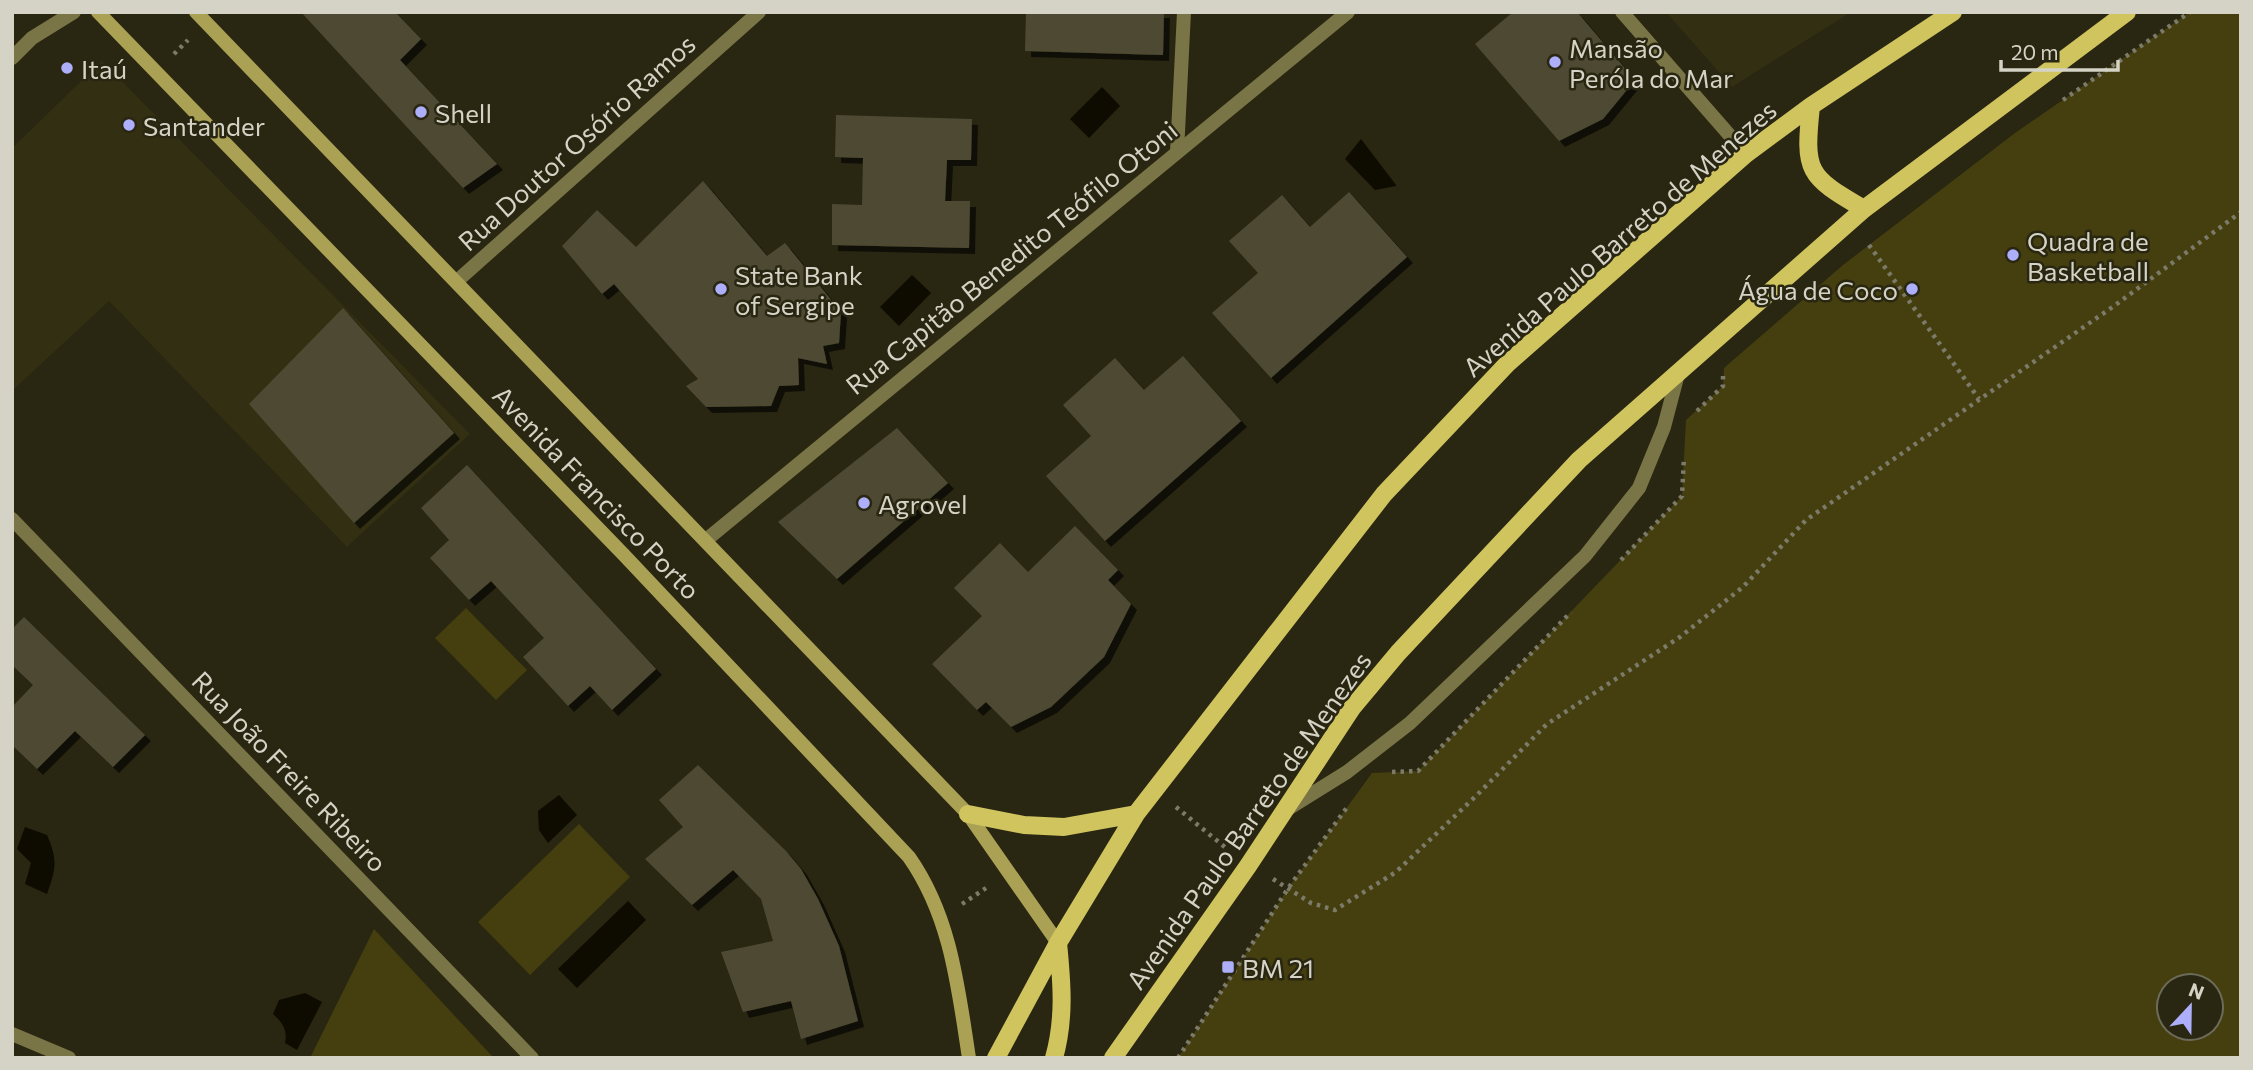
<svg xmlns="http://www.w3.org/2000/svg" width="2253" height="1070" viewBox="0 0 2253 1070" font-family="Commissioner,sans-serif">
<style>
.built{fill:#332f12}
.green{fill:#453f10;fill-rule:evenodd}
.water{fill:#0e0b00}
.building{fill:#4d4a33;filter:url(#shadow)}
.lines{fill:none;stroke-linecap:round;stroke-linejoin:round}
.path{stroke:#7c7a68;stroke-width:4.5;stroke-dasharray:3.5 5;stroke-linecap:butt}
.service{stroke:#7a7546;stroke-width:14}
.minor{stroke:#7a7546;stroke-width:14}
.tertiary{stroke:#7a7546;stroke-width:14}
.secondary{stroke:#aaa155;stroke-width:14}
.primary{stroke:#d0c45f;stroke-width:18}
.poi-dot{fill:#adaffb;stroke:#292611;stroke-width:2.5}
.labels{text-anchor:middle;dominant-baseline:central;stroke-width:5;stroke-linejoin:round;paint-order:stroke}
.poi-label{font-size:26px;fill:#d4d3c5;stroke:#292611;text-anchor:start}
.street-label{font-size:26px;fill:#d4d3c5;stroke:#292611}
</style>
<defs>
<filter id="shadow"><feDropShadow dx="6" dy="6" stdDeviation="0" flood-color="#0009"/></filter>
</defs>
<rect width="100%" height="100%" fill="#292611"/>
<path class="built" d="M 1666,12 L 1851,12 L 1732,87 Z
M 102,61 L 470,434 L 347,547 L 109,301 L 12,391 L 12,148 Z"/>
<path class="green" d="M 2190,12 L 2241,12 L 2241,1058 L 1178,1058 L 1289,887 L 1372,773 L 1418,771 L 1682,496 L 1686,420 L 1723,386 L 1724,368 L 1843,265 L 2015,133 ZM 2211,986 L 2211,1028 L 2169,1028 L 2169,986 Z
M 466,608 L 527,670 L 496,700 L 435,638 Z
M 579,824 L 630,877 L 530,975 L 478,922 Z
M 374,929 L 492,1056 L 491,1058 L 310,1058 Z"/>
<path class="water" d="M 1102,87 L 1120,106 L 1089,138 L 1070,119 Z
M 1361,139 L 1396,185 L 1396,186 L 1375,190 L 1345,159 Z
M 912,275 L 931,293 L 899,326 L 880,307 Z
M 559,795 L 577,815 L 548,843 L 539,830 L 538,811 Z
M 25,827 L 47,835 C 58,861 56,868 47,894 L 25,884 L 31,863 L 17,849 Z
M 628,901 L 646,920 L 577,988 L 558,969 Z
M 305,993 L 322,1002 L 297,1050 L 285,1043 C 288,1030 282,1022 273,1014 L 279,1000 Z"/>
<path class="building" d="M 301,12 L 395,12 L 421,39 L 400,60 L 497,164 L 463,188 Z
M 1026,12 L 1164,12 L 1163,55 L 1025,51 Z
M 1513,12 L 1577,12 L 1635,80 L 1603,119 L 1559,141 L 1475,44 Z
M 836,115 L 972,119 L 971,160 L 947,160 L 945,201 L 970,201 L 969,248 L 832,245 L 832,204 L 862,205 L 863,158 L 835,157 Z
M 703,181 L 767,256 L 785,243 L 841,312 L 839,343 L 823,346 L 827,364 L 798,358 L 799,385 L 779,386 L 771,406 L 706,407 L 686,386 L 698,379 L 614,284 L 602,294 L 562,246 L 597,210 L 636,247 Z
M 1349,192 L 1407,257 L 1271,378 L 1212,313 L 1258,273 L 1229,241 L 1282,195 L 1310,227 Z
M 343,308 L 454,433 L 354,523 L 249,404 Z
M 1183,356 L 1241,421 L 1105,541 L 1046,476 L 1091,436 L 1063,405 L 1115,358 L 1144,390 Z
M 897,428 L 948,483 L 837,579 L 778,522 Z
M 467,465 L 656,669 L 612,710 L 590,686 L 568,706 L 523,657 L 544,638 L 491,581 L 469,600 L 430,558 L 449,540 L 421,508 Z
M 1075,526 L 1118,570 L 1108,580 L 1131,604 L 1104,657 L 1051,707 L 1011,727 L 986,702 L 977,710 L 932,664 L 982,616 L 954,588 L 1000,543 L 1028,572 Z
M 24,617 L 145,735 L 113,767 L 75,731 L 37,769 L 12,745 L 12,707 L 33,685 L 12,665 L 12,629 Z
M 698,765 L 786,851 L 801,869 L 818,899 L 839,946 L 858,1021 L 801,1039 L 791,1001 L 743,1012 L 721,952 L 773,941 L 761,899 L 733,870 L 692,905 L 645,859 L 683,827 L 659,800 Z"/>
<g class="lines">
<path class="path" d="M 174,54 L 188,40
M 2063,100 L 2190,12
M 1869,245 L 1979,399
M 1697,411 L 1723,386 L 1723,372
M 1621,560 L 1682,496 L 1684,457
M 1392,772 L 1418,771 L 1571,612
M 1176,807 L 1226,848
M 1273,879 L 1311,903 L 1335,910 L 1396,872 L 1476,796 L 1547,724 L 1680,637 L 1743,587 L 1806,520 L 2114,306 L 2241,212
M 962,904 L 986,888
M 1178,1058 L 1289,887 L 1348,806"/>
<path class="service" d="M 1177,152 L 1184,12
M 1286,810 L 1347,772 L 1410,723 L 1585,556 L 1639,488 L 1664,427 L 1679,370"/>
<path class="minor" d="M 1622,12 L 1746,154
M 457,281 L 759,12
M 12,519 L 532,1058
M 706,540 L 1348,12
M 12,1034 L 69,1058"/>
<path class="tertiary" d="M 12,58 L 32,38 L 74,12"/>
<path class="secondary" d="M 98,12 L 624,555 L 909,857 C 951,917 958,987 969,1058
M 196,12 L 968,814 L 1058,943"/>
<path class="primary" d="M 1811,106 C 1804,172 1807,176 1864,209
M 968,814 L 1024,825 L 1064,827 L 1136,814
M 996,1058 L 1058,943 L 1136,814 L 1384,494 L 1507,364 L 1746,154 L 1811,106 L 1953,12
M 1054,1058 C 1065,1019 1062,983 1058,943
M 1113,1058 L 1248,866 L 1352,708 L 1398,653 L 1579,460 L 1864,209 L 2127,12"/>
</g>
<g class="poi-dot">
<circle cx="1555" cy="62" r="7"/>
<circle cx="67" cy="68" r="7"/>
<circle cx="421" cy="112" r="7"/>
<circle cx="129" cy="125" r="7"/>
<circle cx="2013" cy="255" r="7"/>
<circle cx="721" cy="289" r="7"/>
<circle cx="1912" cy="289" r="7"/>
<circle cx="864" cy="503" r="7"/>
<rect x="1221" y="960" width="14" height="14" rx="3.5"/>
</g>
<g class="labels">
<g class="poi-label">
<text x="1569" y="47">Mansão<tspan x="1569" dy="30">Peróla do Mar</tspan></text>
<text x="81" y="68">Itaú</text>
<text x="435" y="112">Shell</text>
<text x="143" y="125">Santander</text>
<text x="2027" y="240">Quadra de<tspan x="2027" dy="30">Basketball</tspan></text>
<text x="735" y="274">State Bank<tspan x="735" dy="30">of Sergipe</tspan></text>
<text x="1898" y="289" text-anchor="end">Água de Coco</text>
<text x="878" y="503">Agrovel</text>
<text x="1242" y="967">BM 21</text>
</g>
<g class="street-label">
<text transform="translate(576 142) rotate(-42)">Rua Doutor Osório Ramos</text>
<text transform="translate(1619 238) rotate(-41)">Avenida Paulo Barreto de Menezes</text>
<text transform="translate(1011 257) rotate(-39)">Rua Capitão Benedito Teófilo Otoni</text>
<text transform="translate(597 492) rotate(46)">Avenida Francisco Porto</text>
<text transform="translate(290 771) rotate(46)">Rua João Freire Ribeiro</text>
<text transform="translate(1248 820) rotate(-55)">Avenida Paulo Barreto de Menezes</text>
</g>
</g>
<rect width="2253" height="1070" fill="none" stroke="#d4d3c5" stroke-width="28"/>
<g transform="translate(2190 1007) rotate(22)"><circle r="33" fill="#292611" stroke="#6d6b59" stroke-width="2"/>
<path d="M0-5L12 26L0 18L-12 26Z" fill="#adaffb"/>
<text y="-10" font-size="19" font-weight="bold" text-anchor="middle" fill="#d4d3c5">N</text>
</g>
<path d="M2001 60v10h117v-10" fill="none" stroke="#d4d3c5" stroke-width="3.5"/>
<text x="2011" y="60" font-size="21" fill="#d4d3c5" stroke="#292611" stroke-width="5" paint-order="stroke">20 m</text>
</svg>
